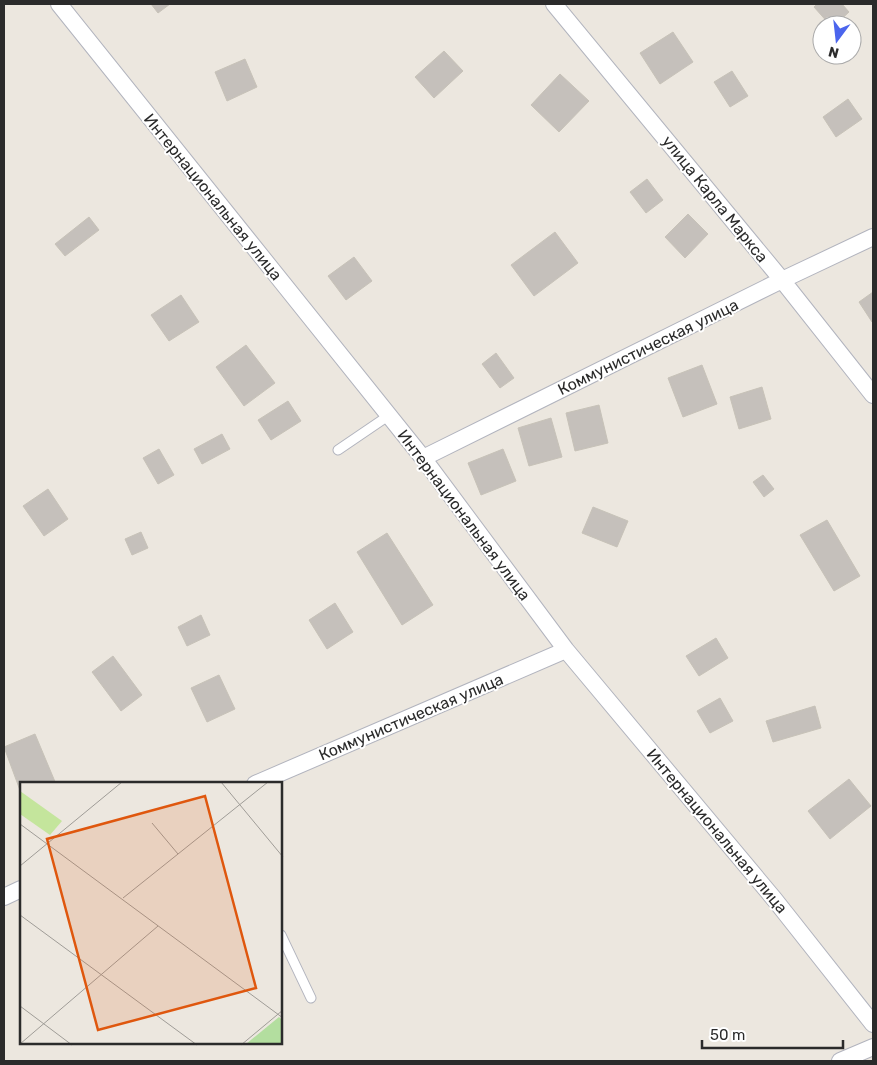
<svg xmlns="http://www.w3.org/2000/svg" width="877" height="1065" viewBox="0 0 877 1065" font-family="Rubik,sans-serif">
<style>
.building{fill:#c5c0bb;stroke:#c7c2b8}
.lines{fill:none;stroke-linecap:round;stroke-linejoin:round}
.lane-casing{stroke:#b2b4be;stroke-width:11}
.street-casing{stroke:#b2b4be;stroke-width:18}
.lane{stroke:#fff;stroke-width:9}
.street{stroke:#fff;stroke-width:16}
.labels{text-anchor:middle;dominant-baseline:central;stroke-width:4;stroke-linejoin:round;paint-order:stroke}
.street-label{font-size:16px;fill:#2b2b2b;stroke:#fff}
.inset-road{fill:none;stroke:#9f9c97;stroke-width:1}
.view{fill:#df570e;fill-opacity:0.15;stroke:#df570e;stroke-width:2.5}
.inset-edge{fill:none;stroke:#2b2b2b;stroke-width:2.5}
</style>
<rect width="100%" height="100%" fill="#ece7df"/>
<path class="building" d="M 151,4 L 170,4 L 158,13 Z
M 817,4 L 842,4 L 849,12 L 835,25 L 830,25 L 814,7 Z
M 673,32 L 693,62 L 660,84 L 640,53 Z
M 444,51 L 463,71 L 434,98 L 415,77 Z
M 245,59 L 257,87 L 227,101 L 215,72 Z
M 732,71 L 748,96 L 730,107 L 714,82 Z
M 560,74 L 589,101 L 559,132 L 531,105 Z
M 848,99 L 862,119 L 836,137 L 823,117 Z
M 647,179 L 663,200 L 646,213 L 630,192 Z
M 688,214 L 708,234 L 685,258 L 665,237 Z
M 89,217 L 99,230 L 65,256 L 55,244 Z
M 555,232 L 578,263 L 534,296 L 511,265 Z
M 354,257 L 372,281 L 346,300 L 328,276 Z
M 873,292 L 873,321 L 872,322 L 859,302 Z
M 181,295 L 199,322 L 169,341 L 151,315 Z
M 246,345 L 275,383 L 244,406 L 216,367 Z
M 496,353 L 514,378 L 500,388 L 482,364 Z
M 702,365 L 717,404 L 683,417 L 668,378 Z
M 762,387 L 771,419 L 739,429 L 730,397 Z
M 288,401 L 301,421 L 271,440 L 258,420 Z
M 599,405 L 608,443 L 575,451 L 566,413 Z
M 551,418 L 562,457 L 529,466 L 518,428 Z
M 222,434 L 230,449 L 202,464 L 194,449 Z
M 159,449 L 174,475 L 158,484 L 143,458 Z
M 503,449 L 516,481 L 481,495 L 468,463 Z
M 763,475 L 774,489 L 764,497 L 753,482 Z
M 48,489 L 68,519 L 44,536 L 23,506 Z
M 593,507 L 628,521 L 617,547 L 582,533 Z
M 827,520 L 860,576 L 834,591 L 800,535 Z
M 141,532 L 148,548 L 132,555 L 125,539 Z
M 387,533 L 433,605 L 402,625 L 357,552 Z
M 335,603 L 353,632 L 327,649 L 309,620 Z
M 201,615 L 210,635 L 187,646 L 178,627 Z
M 716,638 L 728,658 L 699,676 L 686,656 Z
M 113,656 L 142,695 L 121,711 L 92,672 Z
M 219,675 L 235,709 L 207,722 L 191,688 Z
M 720,698 L 733,721 L 710,733 L 697,711 Z
M 815,706 L 821,728 L 773,742 L 766,721 Z
M 35,734 L 56,784 L 21,784 L 21,793 L 4,747 Z
M 849,779 L 871,806 L 830,839 L 808,811 Z"/>
<g class="lines">
<g class="lane-casing">
<path id="lane" d="M 338,450 L 388,416
M 281,935 L 311,998"/>
</g>
<g class="street-casing">
<path id="street" d="M 59,4 L 423,458 L 566,650 L 775,900 L 873,1024
M 554,4 L 782,280 L 873,395
M 423,458 L 782,280 L 873,237
M 255,784 L 566,650
M 4,897 L 21,889
M 840,1061 L 873,1047"/>
</g>
<use href="#lane" class="lane"/>
<use href="#street" class="street"/>
</g>
<g class="labels">
<g class="street-label">
<text transform="translate(213 197) rotate(51)">Интернациональная улица</text>
<text transform="translate(715 199) rotate(51)">улица Карла Маркса</text>
<text transform="translate(648 347) rotate(-26)">Коммунистическая улица</text>
<text transform="translate(464 515) rotate(53)">Интернациональная улица</text>
<text transform="translate(411 717) rotate(-23)">Коммунистическая улица</text>
<text transform="translate(717 831) rotate(50)">Интернациональная улица</text>
</g>
</g>
<g transform="translate(20 782)">
<rect width="262" height="262" fill="#ece7df"/>
<path d="M 259,235 L 262,238 L 262,262 L 226,262 Z" fill="#b3de9f"/>
<path d="M 0,9 L 42,39 L 30,53 L 0,32 Z" fill="#c4e59c"/>
<path class="inset-road" d="M 201,0 L 263,75M 132,41 L 158,72M 0,42 L 263,236M 0,84 L 102,0M 103,116 L 248,0M 0,133 L 177,263M 0,224 L 52,263M 0,262 L 138,144M 221,263 L 263,228"/>
<path class="view" d="M 185,14 L 236,206 L 78,248 L 27,57 Z"/>
<rect width="262" height="262" class="inset-edge"/>
</g>
<rect width="877" height="1065" fill="none" stroke="#2b2b2b" stroke-width="10"/>
<g transform="translate(837 40) rotate(195)"><circle r="24" fill="#ffffff" stroke="#aaaaaa"/>
<path d="M0-4L9 19L0 12L-9 19Z" fill="#4b65ed"/>
<text y="-8" font-size="14" font-weight="bold" text-anchor="middle" fill="#2b2b2b">N</text>
</g>
<path d="M702 1040v8h141v-8" fill="none" stroke="#2b2b2b" stroke-width="2.5"/>
<text x="710" y="1040" font-size="15" fill="#2b2b2b" stroke="#ffffff" stroke-width="4" paint-order="stroke">50 m</text>
</svg>
